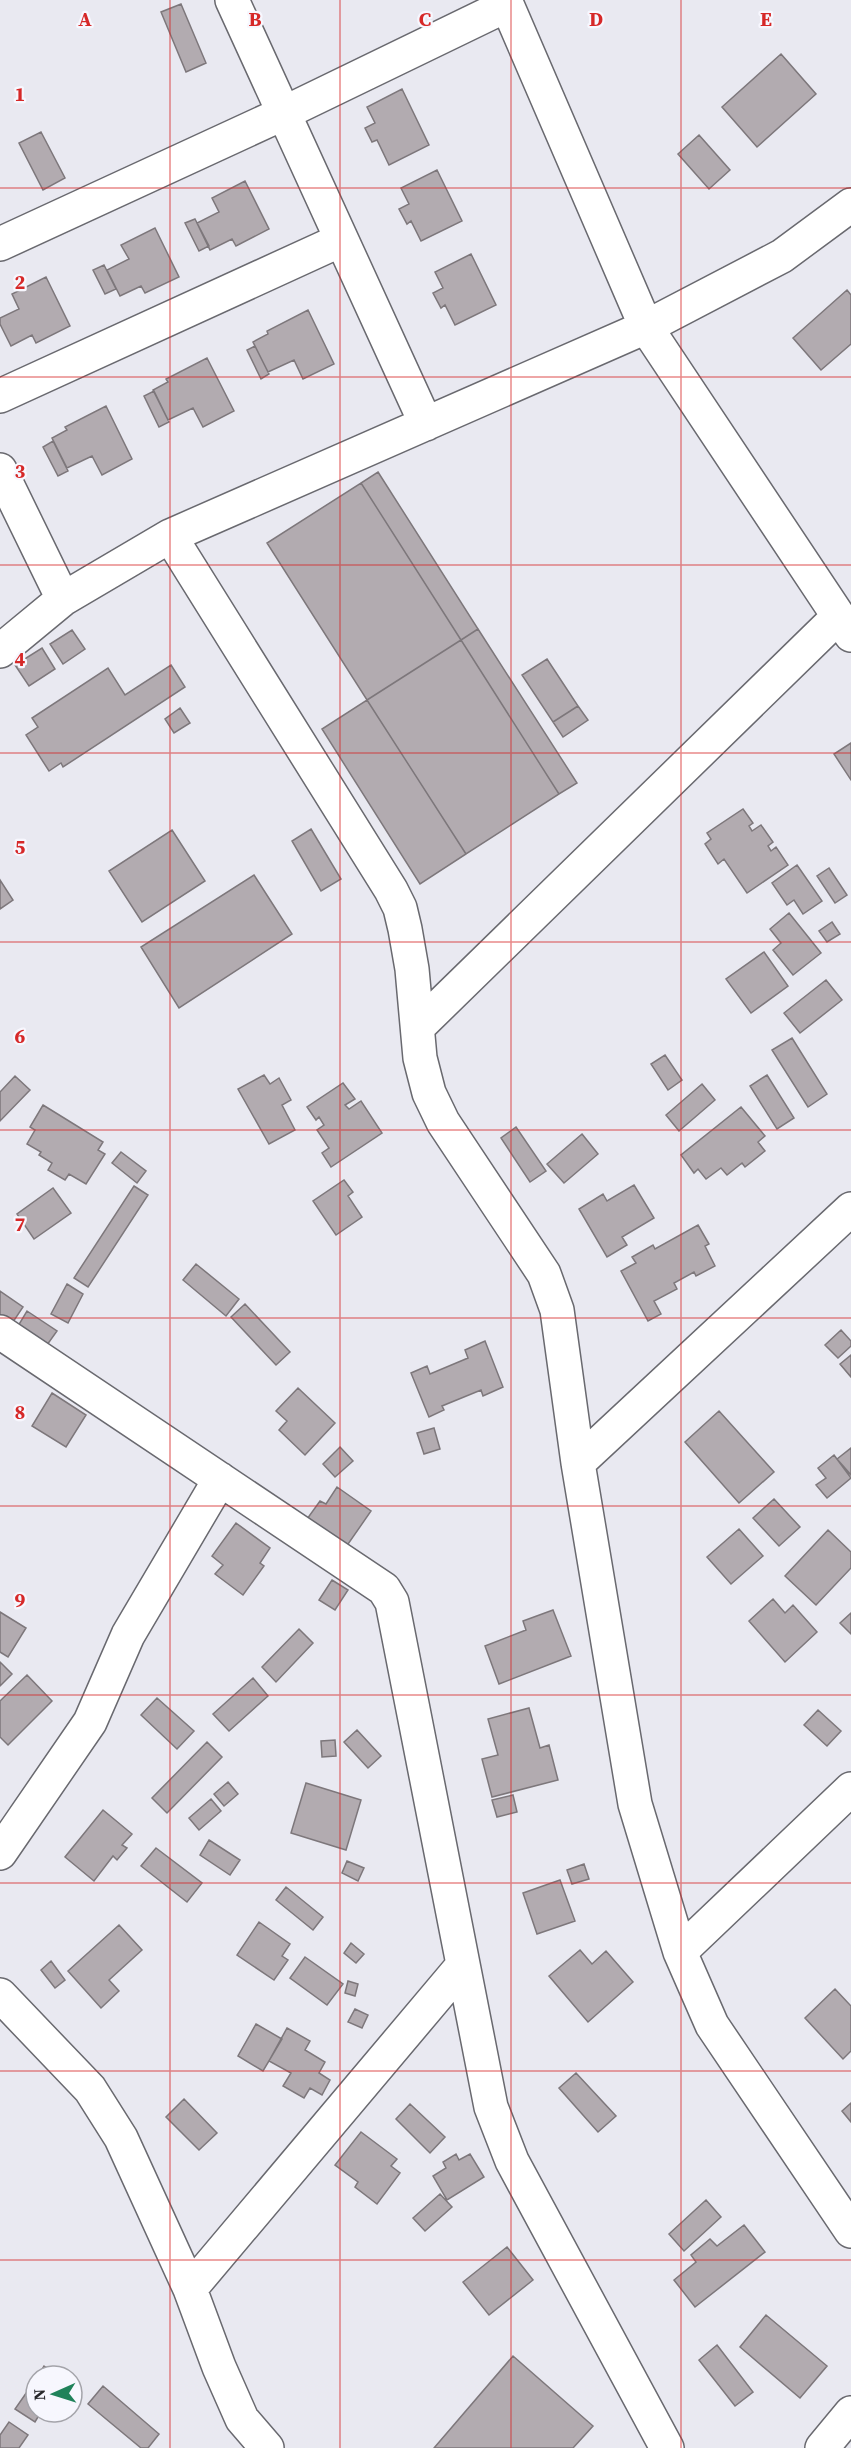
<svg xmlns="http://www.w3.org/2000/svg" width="851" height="2448" viewBox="0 0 851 2448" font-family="'Source Serif 4',serif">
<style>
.building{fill:#b2abb0;stroke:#7d777b;stroke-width:1.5}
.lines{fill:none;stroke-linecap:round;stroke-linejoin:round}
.minor-casing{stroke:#69696f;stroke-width:36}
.minor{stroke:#fff;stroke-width:33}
.grid{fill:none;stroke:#d62828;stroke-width:1.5;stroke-opacity:0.55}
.grid-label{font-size:20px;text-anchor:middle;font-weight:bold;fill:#d62828;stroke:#f7f7fe;stroke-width:4.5;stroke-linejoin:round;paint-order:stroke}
</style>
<rect width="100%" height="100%" fill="#e9e9f1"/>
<path class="building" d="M 181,4 L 206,63 L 186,72 L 161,12 Z
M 781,54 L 816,94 L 757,147 L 722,107 Z
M 402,89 L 429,145 L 389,165 L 377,140 L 372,142 L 365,128 L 375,123 L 367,107 Z
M 41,132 L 65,178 L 43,190 L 19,143 Z
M 699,135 L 730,170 L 709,189 L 678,154 Z
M 437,170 L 462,221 L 421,241 L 411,221 L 407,224 L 399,209 L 409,204 L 401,188 Z
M 245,181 L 269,229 L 236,246 L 232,239 L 210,250 L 197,223 L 219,212 L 212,198 Z
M 195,219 L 209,246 L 199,251 L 185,223 Z
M 155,228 L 179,277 L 145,293 L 141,286 L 120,296 L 107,270 L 129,259 L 121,245 Z
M 471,254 L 496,305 L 455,325 L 445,305 L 441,308 L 433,293 L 443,288 L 435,272 Z
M 104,265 L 116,289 L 105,294 L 93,270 Z
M 46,277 L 70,326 L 36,343 L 32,335 L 11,346 L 0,324 L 0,318 L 19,309 L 12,294 Z
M 847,290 L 851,295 L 851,344 L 821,370 L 793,338 Z
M 308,310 L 334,364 L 303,379 L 294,360 L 268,372 L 253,342 L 268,334 L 267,331 Z
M 255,346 L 269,374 L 261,379 L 247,350 Z
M 207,358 L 234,411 L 203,427 L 193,408 L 168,420 L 153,390 L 168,382 L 166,379 Z
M 154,391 L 169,422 L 159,427 L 144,396 Z
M 106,406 L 132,459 L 102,475 L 92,456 L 67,468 L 52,438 L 67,430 L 65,427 Z
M 53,441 L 68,471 L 58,476 L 43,447 Z
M 378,472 L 478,629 L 461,640 L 361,483 Z
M 361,483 L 461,640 L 367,700 L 267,543 Z
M 478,629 L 577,783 L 559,794 L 461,640 Z
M 72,630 L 85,649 L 63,664 L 50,644 Z
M 461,640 L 559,794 L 466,854 L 367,700 Z
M 42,648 L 55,669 L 29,686 L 15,665 Z
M 547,659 L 578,706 L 553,722 L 522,675 Z
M 171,665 L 185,687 L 63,767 L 61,763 L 49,771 L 26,735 L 38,727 L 32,718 L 108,668 L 125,695 Z
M 367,700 L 466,854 L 420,884 L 322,729 Z
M 578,706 L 588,720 L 563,737 L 553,722 Z
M 180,708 L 190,723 L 174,733 L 165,719 Z
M 851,743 L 851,780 L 834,754 Z
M 743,809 L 753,823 L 749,826 L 752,831 L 761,825 L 773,842 L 768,846 L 771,851 L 776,847 L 788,865 L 747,893 L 724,859 L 718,864 L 705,844 L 711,839 L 707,833 Z
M 311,829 L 341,879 L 321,891 L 292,841 Z
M 172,830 L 205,881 L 142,922 L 109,871 Z
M 797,865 L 822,901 L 803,914 L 794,900 L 787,905 L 772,883 Z
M 829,868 L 847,895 L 835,903 L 817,876 Z
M 254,875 L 292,934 L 179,1008 L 141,947 Z
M 0,880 L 13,900 L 0,909 Z
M 789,913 L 821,953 L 793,975 L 773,950 L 781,943 L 770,929 Z
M 832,922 L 840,934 L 827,942 L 819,931 Z
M 764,952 L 788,986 L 751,1013 L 726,979 Z
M 826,980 L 842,1000 L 800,1033 L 784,1013 Z
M 792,1038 L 827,1094 L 808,1107 L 772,1050 Z
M 665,1055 L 682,1080 L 668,1090 L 651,1064 Z
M 264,1075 L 270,1084 L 279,1078 L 291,1100 L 282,1105 L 295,1130 L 269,1144 L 238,1089 Z
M 767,1075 L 794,1118 L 777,1129 L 750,1086 Z
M 15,1076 L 30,1090 L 0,1121 L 0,1092 Z
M 343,1083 L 355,1099 L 345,1105 L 349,1109 L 361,1101 L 382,1133 L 331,1167 L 322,1153 L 329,1148 L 317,1130 L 324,1125 L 319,1117 L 316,1120 L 307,1107 Z
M 702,1084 L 715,1100 L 679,1131 L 666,1115 Z
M 43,1105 L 103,1142 L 98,1150 L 105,1154 L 86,1184 L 69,1174 L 65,1180 L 48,1170 L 52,1163 L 39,1155 L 41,1152 L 27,1144 L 35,1130 L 30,1127 Z
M 741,1107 L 765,1136 L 758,1142 L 765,1151 L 745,1167 L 742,1163 L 727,1175 L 721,1168 L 706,1179 L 698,1169 L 694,1173 L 681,1155 Z
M 516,1127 L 546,1171 L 530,1182 L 501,1138 Z
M 582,1134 L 598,1154 L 564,1183 L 547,1164 Z
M 121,1152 L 146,1171 L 137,1183 L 112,1163 Z
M 344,1180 L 353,1192 L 348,1196 L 362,1217 L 336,1235 L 313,1201 Z
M 634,1185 L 654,1218 L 622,1237 L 627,1245 L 607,1257 L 579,1209 L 603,1194 L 607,1201 Z
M 134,1186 L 148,1195 L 88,1287 L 74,1278 Z
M 53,1188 L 71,1213 L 34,1239 L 17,1214 Z
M 698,1225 L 709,1244 L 705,1246 L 715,1266 L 696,1276 L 694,1272 L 674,1283 L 677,1289 L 654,1301 L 661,1314 L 648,1321 L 621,1271 L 636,1263 L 632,1257 L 653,1245 L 655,1249 Z
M 196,1264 L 239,1299 L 226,1316 L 183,1280 Z
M 67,1284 L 83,1294 L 68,1323 L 51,1314 Z
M 0,1291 L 23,1307 L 11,1325 L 0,1317 Z
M 245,1304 L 290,1352 L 276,1365 L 231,1317 Z
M 27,1311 L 57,1331 L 47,1345 L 18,1326 Z
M 841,1330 L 851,1341 L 851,1346 L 838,1358 L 825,1345 Z
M 485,1341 L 503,1387 L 483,1396 L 481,1390 L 442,1406 L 444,1410 L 429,1417 L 411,1373 L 427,1366 L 430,1374 L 468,1358 L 465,1350 Z
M 851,1355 L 851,1377 L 840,1364 Z
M 298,1388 L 335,1423 L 305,1455 L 279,1430 L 287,1421 L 276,1411 Z
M 52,1393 L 86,1415 L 66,1447 L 32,1426 Z
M 719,1411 L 774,1472 L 739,1503 L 685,1442 Z
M 434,1428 L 440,1449 L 424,1454 L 417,1433 Z
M 340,1447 L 353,1461 L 335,1477 L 323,1464 Z
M 851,1448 L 851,1475 L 837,1459 Z
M 834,1455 L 851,1478 L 827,1498 L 816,1485 L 826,1478 L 818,1468 Z
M 337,1487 L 371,1511 L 346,1547 L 307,1519 L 320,1501 L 326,1504 Z
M 774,1499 L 800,1527 L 779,1546 L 753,1518 Z
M 236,1523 L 270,1548 L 260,1563 L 264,1566 L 243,1595 L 215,1574 L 223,1565 L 212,1556 Z
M 739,1529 L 763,1556 L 731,1584 L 707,1557 Z
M 828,1530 L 851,1552 L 851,1568 L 816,1605 L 785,1576 Z
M 332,1580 L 348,1590 L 335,1610 L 319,1600 Z
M 773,1599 L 785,1613 L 793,1605 L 817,1632 L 785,1662 L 749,1621 Z
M 553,1610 L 571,1656 L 499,1684 L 485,1646 L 526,1630 L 523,1621 Z
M 0,1612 L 26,1628 L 8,1657 L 0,1652 Z
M 851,1613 L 851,1634 L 840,1623 Z
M 299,1629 L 313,1643 L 276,1682 L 262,1667 Z
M 0,1662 L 12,1674 L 0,1686 Z
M 27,1675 L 52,1701 L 8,1745 L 0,1737 L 0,1701 Z
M 253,1678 L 268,1696 L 229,1731 L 213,1714 Z
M 157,1698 L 194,1731 L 177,1749 L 141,1715 Z
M 529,1708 L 540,1748 L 549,1745 L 558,1780 L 492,1797 L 482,1759 L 498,1755 L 488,1719 Z
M 818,1710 L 841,1731 L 827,1746 L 804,1725 Z
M 357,1730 L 381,1756 L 368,1768 L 344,1742 Z
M 335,1740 L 336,1756 L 322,1757 L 321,1741 Z
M 207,1742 L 222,1757 L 167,1813 L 152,1798 Z
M 228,1782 L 238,1794 L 224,1806 L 214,1794 Z
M 306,1783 L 361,1800 L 346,1850 L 291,1833 Z
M 513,1795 L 517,1812 L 497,1817 L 492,1800 Z
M 211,1799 L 221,1811 L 199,1830 L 189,1818 Z
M 103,1810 L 132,1834 L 122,1845 L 127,1848 L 117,1860 L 113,1856 L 94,1881 L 65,1857 Z
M 209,1840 L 240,1860 L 230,1875 L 200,1855 Z
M 156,1848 L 202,1883 L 187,1902 L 141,1866 Z
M 347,1861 L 364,1868 L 358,1881 L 342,1873 Z
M 584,1864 L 589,1879 L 572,1884 L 567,1870 Z
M 560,1880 L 575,1921 L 537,1934 L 523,1893 Z
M 286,1887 L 323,1917 L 313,1930 L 276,1900 Z
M 259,1922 L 290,1944 L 282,1956 L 288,1960 L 274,1980 L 237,1955 Z
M 119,1925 L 142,1950 L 109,1980 L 119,1991 L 101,2008 L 68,1971 Z
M 351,1943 L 364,1954 L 356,1963 L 344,1953 Z
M 580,1950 L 592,1964 L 606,1951 L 633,1982 L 588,2022 L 549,1976 Z
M 305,1957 L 343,1984 L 327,2005 L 290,1978 Z
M 51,1961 L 65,1980 L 55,1988 L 41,1970 Z
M 348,1981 L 358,1984 L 355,1996 L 345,1993 Z
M 835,1989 L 851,2006 L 851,2051 L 843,2059 L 805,2018 Z
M 355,2009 L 368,2015 L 362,2028 L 348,2022 Z
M 256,2024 L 282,2039 L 263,2071 L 238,2056 Z
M 287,2028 L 310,2041 L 305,2050 L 325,2062 L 319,2073 L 330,2080 L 322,2095 L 310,2088 L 304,2098 L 283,2086 L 291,2073 L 269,2061 Z
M 576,2073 L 616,2116 L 598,2132 L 559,2088 Z
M 184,2099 L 217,2133 L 199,2150 L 166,2117 Z
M 851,2103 L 851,2122 L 842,2111 Z
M 410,2104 L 445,2137 L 430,2153 L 396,2119 Z
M 361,2132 L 397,2159 L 391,2166 L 400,2173 L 377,2204 L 355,2187 L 358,2182 L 335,2165 Z
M 456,2154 L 459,2160 L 470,2154 L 484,2177 L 447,2200 L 433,2176 L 446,2168 L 443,2162 Z
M 440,2194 L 452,2207 L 425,2231 L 413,2218 Z
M 706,2200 L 721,2217 L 684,2251 L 669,2234 Z
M 744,2225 L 765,2252 L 695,2307 L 674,2280 L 696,2262 L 691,2255 L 710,2239 L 717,2246 Z
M 507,2247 L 533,2280 L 489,2315 L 463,2282 Z
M 766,2315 L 827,2366 L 800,2398 L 740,2347 Z
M 717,2345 L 753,2392 L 735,2406 L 699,2360 Z
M 513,2356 L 593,2426 L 573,2448 L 434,2448 Z
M 44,2366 L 59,2376 L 38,2376 Z
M 36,2379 L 36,2412 L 41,2412 L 35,2422 L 15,2409 Z
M 103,2386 L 159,2434 L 148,2448 L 141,2448 L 88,2404 Z
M 9,2422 L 28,2435 L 19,2448 L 0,2448 L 0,2435 Z"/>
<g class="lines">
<g class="minor-casing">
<path id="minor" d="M 232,0 L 426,424
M 505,0 L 646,327 L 851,635
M 0,244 L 282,114 L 507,5
M 0,396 L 341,240
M 0,470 L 63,599
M 170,536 L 391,890 L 400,908 L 405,929 L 412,969 L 420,1058 L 429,1093 L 443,1122 L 544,1274 L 557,1310 L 578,1463 L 635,1804 L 680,1952 L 712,2025 L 851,2231
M 0,651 L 63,599 L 170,536 L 646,327 L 782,256 L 851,205
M 418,1027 L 838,617
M 0,1332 L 384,1589 L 392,1602 L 491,2107 L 512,2161 L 667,2448
M 578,1463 L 851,1209
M 0,1853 L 90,1722 L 128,1635 L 220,1479
M 680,1952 L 851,1789
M 0,1995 L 90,2089 L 121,2138 L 190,2289 L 219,2367 L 242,2419 L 267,2448
M 190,2289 L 463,1965
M 822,2448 L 851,2413"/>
</g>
<use href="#minor" class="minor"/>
</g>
<path class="grid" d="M 170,0 L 170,2448M 340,0 L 340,2448M 511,0 L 511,2448M 681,0 L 681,2448M 0,188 L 851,188M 0,377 L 851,377M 0,565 L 851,565M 0,753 L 851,753M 0,942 L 851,942M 0,1130 L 851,1130M 0,1318 L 851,1318M 0,1506 L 851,1506M 0,1695 L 851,1695M 0,1883 L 851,1883M 0,2071 L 851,2071M 0,2260 L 851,2260"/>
<g class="grid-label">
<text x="85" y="26">A</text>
<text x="255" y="26">B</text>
<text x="425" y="26">C</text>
<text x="596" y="26">D</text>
<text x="766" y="26">E</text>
<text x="20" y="101">1</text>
<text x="20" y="289">2</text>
<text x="20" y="478">3</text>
<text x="20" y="666">4</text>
<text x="20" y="854">5</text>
<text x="20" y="1043">6</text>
<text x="20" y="1231">7</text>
<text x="20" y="1419">8</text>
<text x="20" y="1607">9</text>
</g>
<g transform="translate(54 2394) rotate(267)"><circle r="28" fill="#f7f7fe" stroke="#a4a4aa" stroke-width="1.5"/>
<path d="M0-4.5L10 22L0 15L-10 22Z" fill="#20825a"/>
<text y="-9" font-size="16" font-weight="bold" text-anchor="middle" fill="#28282b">N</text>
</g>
</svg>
